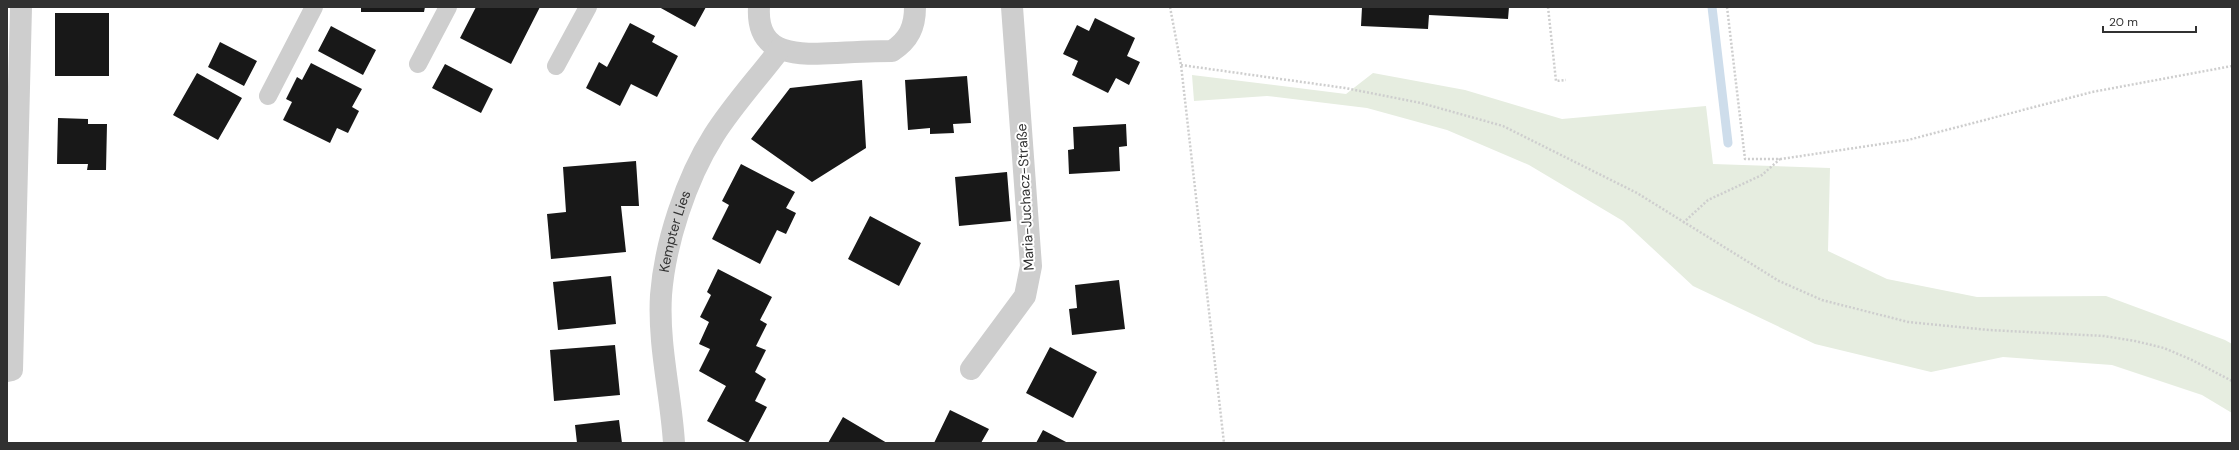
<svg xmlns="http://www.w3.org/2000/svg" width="2239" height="450" viewBox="0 0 2239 450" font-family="'DM Sans',sans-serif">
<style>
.green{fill:#e6ede0}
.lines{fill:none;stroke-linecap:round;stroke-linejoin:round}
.stream{stroke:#ceddeb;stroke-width:9}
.building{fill:#181818}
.path{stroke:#cecece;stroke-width:2.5;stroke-dasharray:2 2;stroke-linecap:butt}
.service{stroke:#cecece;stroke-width:18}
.minor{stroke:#cecece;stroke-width:22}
.labels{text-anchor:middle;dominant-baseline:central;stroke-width:4;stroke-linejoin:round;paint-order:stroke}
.street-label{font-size:14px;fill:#313131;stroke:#fff}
</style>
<rect width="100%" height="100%" fill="#fff"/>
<path class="green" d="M 1373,73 L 1465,90 L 1562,119 L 1706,106 L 1713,164 L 1830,168 L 1828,251 L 1887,279 L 1977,297 L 2106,296 L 2225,340 L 2232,344 L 2232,413 L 2202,395 L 2112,365 L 2003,357 L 1931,372 L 1815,344 L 1693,286 L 1623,221 L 1529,165 L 1447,130 L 1367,108 L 1267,96 L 1194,101 L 1192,75 L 1346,94 Z"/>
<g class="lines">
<path class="stream" d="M 1712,7 L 1728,143"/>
</g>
<path class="building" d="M 361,7 L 425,7 L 424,12 L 361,12 Z
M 476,7 L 540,7 L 511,64 L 460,38 Z
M 659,7 L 706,7 L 695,27 Z
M 1362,7 L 1509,7 L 1508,19 L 1429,15 L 1428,29 L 1361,26 Z
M 55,13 L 109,13 L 109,76 L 55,76 Z
M 1095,18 L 1135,38 L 1127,56 L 1140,62 L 1129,85 L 1116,78 L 1108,93 L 1072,75 L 1078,61 L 1063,54 L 1077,25 L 1089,31 Z
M 630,23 L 655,36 L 652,42 L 678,56 L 657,97 L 631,84 L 620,106 L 586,88 L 599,62 L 607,67 Z
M 331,26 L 376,50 L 363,75 L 318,51 Z
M 220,42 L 257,61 L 244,86 L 208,67 Z
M 311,63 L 362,89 L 352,107 L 359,111 L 348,133 L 337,128 L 330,143 L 283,120 L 292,102 L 286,99 L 297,77 L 302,80 Z
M 445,64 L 493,89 L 481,113 L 432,88 Z
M 197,73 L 242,98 L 218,140 L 173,115 Z
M 967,76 L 971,123 L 953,124 L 954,133 L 930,134 L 930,128 L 908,130 L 905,80 Z
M 862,80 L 866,148 L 812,182 L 751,139 L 790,88 Z
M 58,118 L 88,119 L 88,124 L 107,124 L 106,170 L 87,170 L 88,164 L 57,164 Z
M 1126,124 L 1127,146 L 1119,147 L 1120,171 L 1069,174 L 1068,150 L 1074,149 L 1073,127 Z
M 636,161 L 639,206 L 621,206 L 626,252 L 551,259 L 547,214 L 566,212 L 563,167 Z
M 741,164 L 795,192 L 786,208 L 796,213 L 786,234 L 777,230 L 760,264 L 712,239 L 729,205 L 722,201 Z
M 1007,172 L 1011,221 L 959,226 L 955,177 Z
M 870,216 L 921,243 L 899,286 L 848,259 Z
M 718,269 L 772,297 L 760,320 L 767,324 L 756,346 L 766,350 L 755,372 L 766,379 L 755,401 L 767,407 L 748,443 L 707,421 L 726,386 L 699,371 L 710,349 L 699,344 L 709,322 L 700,317 L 711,295 L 707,292 Z
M 611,276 L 616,324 L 558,330 L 553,282 Z
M 1119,280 L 1125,329 L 1072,335 L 1069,309 L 1077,308 L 1075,285 Z
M 615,345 L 620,395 L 554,401 L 550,350 Z
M 1050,347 L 1097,372 L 1073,418 L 1026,393 Z
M 950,410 L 989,429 L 981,443 L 934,443 Z
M 843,417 L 887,443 L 828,443 Z
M 619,420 L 622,443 L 577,443 L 575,425 Z
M 1043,430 L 1068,443 L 1036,443 Z"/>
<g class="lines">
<path class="path" d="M 1170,7 L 1181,65 L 1224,443
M 1548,7 L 1556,81 L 1566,80
M 1727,7 L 1745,159 L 1781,159 L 1908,140 L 2092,92 L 2232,66
M 1181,65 L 1345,88 L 1421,103 L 1503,126 L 1637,193 L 1779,281 L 1822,300 L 1908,322 L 1989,330 L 2104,336 L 2135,341 L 2164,348 L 2192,360 L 2232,381
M 1683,223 L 1708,200 L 1762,175 L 1780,159"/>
<path class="service" d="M 418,64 L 448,7
M 556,66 L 588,7
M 268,96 L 314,7"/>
<g class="minor">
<path d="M 759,7 C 756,58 801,55 837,53 C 855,52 874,51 892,51 C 909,40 915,27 915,7"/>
<path d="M 971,369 L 1025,296 L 1031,266 L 1012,7"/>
<path d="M 7,371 L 12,370 L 21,7"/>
<path id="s1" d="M 674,443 C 671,394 658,345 661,295 C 665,243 686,179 714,135 C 733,105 758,78 780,49"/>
</g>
</g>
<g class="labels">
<g class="street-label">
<text transform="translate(1025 197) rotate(-93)">Maria-Juchacz-Straße</text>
<text stroke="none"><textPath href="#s1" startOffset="214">Kempter Lies</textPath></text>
</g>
</g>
<rect width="2239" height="450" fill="none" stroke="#313131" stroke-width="16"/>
<path d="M2103 26v6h93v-6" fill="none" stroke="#313131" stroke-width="2"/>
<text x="2109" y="26" font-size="12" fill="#313131" stroke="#ffffff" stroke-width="3" paint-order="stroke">20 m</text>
</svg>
